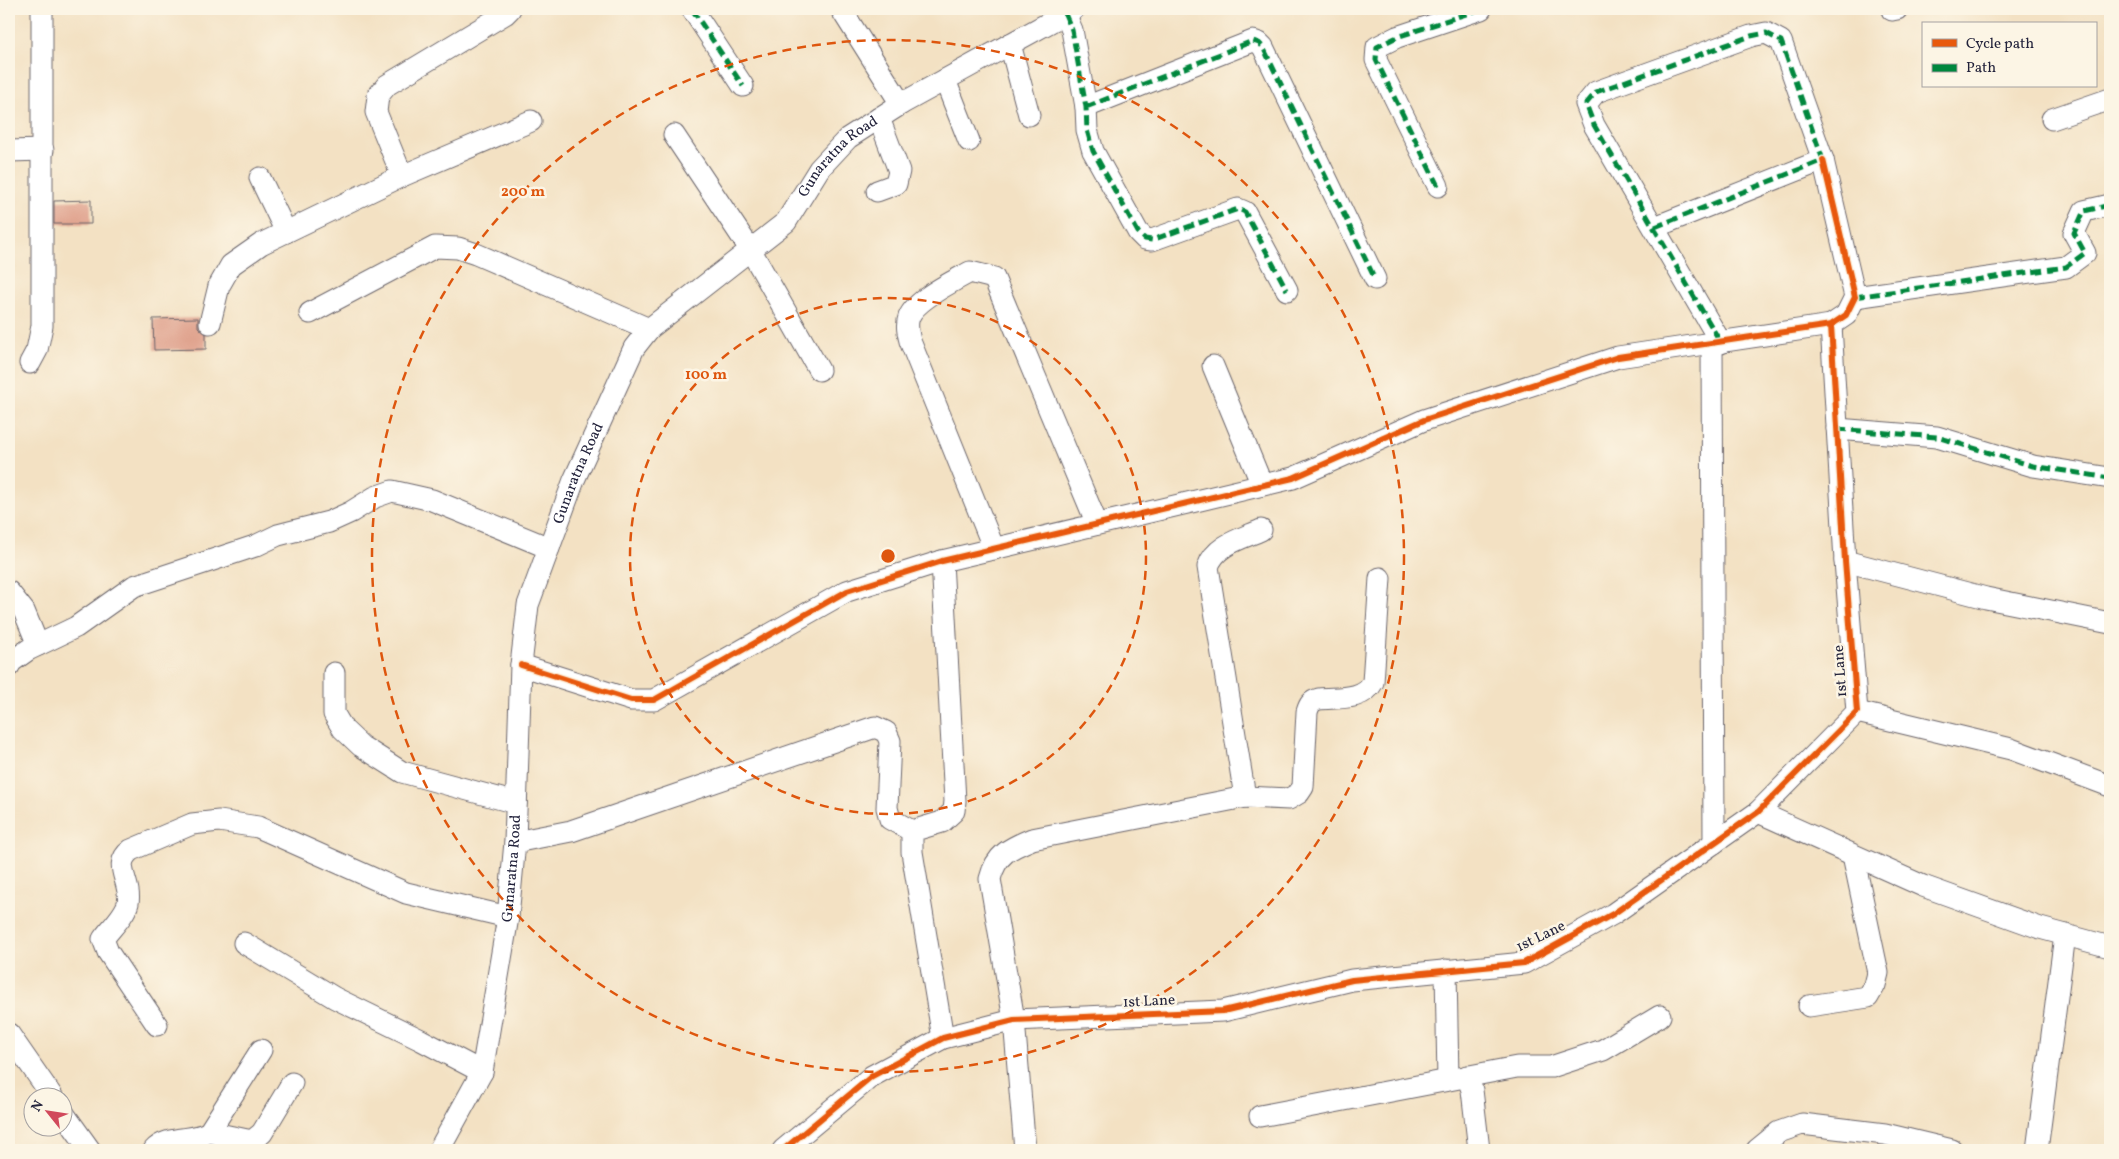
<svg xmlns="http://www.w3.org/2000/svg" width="2119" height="1159" viewBox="0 0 2119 1159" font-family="Vollkorn,serif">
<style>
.building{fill:#e0a38e}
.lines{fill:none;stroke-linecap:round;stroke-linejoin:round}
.minor-casing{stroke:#6b656b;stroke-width:23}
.minor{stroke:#fff;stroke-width:21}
.quiet{stroke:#00873e;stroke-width:5;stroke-dasharray:10 5;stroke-linecap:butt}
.cycleway-casing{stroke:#fcf5e5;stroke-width:9}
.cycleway{stroke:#e8590c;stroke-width:6}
.ring{fill:none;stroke:#de560e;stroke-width:2.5;stroke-dasharray:9 6}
.labels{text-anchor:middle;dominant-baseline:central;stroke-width:5;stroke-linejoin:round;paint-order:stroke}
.street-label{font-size:15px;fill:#22223b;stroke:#fcf5e5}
.centre{fill:#de560e;stroke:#fcf5e5;stroke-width:2.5}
.ring-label{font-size:15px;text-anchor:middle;font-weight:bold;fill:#de560e;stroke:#fcf5e5;stroke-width:5;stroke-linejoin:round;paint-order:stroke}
</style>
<rect width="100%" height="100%" fill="#fcf5e5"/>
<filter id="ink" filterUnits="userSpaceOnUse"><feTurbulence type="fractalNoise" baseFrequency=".02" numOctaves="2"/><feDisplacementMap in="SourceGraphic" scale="10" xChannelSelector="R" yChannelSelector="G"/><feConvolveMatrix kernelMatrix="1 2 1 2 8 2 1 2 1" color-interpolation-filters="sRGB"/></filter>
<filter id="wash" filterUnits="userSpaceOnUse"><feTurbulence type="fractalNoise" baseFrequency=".0096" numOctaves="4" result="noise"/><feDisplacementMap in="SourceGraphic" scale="20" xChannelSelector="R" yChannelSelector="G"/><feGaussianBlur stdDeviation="1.12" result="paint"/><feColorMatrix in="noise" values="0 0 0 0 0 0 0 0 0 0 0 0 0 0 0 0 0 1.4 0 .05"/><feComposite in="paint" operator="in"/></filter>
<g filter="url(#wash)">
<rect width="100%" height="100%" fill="#f3e1c3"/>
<g id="blocks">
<path class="building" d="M 91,200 L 91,224 L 54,224 L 54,201 Z
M 198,318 L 198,327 L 206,334 L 206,349 L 154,350 L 153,319 Z"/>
</g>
</g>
<g filter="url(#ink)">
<use href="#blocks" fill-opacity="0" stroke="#6b656b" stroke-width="1"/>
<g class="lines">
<g class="minor-casing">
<g id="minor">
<path d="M 510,9 L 505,14 L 387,85 L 378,96 L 376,112 L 402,176 L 531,121"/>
<path d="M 692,9 L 743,86"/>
<path d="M 841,9 L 901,104"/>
<path d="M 1892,10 L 1897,9"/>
<path d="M 1065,14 L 1072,30 L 1086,107 L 1087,130 L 1093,151 L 1138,232 L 1145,239 L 1152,240 L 1238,209 L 1245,212 L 1287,290"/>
<path d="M 1010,44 L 1029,115"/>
<path d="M 945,80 L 969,141"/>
<path d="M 1086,107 L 1253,41 L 1259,43 L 1263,47 L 1375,279"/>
<path d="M 2052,119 L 2110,99"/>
<path d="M 674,135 L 750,249 L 819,370"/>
<path d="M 9,151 L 43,150"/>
<path d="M 260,178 L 286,232"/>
<path d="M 1438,186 L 1376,60 L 1377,47 L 1397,37 L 1481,9"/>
<path d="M 877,191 L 896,184 L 899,171 L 879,118"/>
<path d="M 1655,227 L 1823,160 L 1781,41 L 1766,33 L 1751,36 L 1596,92 L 1586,104 L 1594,125 L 1721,343"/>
<path d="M 1855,297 L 2066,267 L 2085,253 L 2074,233 L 2084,211 L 2110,205"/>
<path d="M 310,313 L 435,247 L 458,248 L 476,254 L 649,329"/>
<path d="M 210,323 L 219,286 L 231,265 L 261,244 L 402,176"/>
<path d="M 1712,344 L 1714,843"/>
<path d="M 30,363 L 37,350 L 42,326 L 42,9"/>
<path d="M 1213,366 L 1262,485"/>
<path d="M 1837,429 L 1937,437 L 2033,466 L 2110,478"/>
<path d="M 994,549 L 910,341 C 908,333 906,325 909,317 C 916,299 954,281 970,272 L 994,278 L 1097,524"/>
<path d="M 942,561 L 955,801 L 954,811 L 942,822 L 912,831 L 912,852 L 943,1038"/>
<path d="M 1845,561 L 1986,598 L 2110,623"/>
<path d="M 9,592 L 24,611 L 38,645"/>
<path d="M 521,665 L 631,700 L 654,700 L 847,591 L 942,561 L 1293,478 L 1424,420 L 1618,357 L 1831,325 L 1846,315 L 1855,297 L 1823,160"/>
<path d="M 9,666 L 11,662 L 28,650 L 76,627 L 134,586 L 255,546 L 278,535 L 329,522 L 351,512 L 375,497 L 392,491 L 432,500 L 549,548"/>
<path d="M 334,673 L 334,714 L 343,729 L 361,746 L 402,772 L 516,803"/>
<path d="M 1857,712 L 2011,749 L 2110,786"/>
<path d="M 1245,797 L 1208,567 C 1215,545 1241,539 1261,530"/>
<path d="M 1758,812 L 1923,886 L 2040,928 L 2110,947"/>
<path d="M 515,842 L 571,831 L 875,727 L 886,732 L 890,741 L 887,808 L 890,819 L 912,831"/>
<path d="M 244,943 L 335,998 L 421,1040 L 482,1072"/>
<path d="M 1446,970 L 1448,1080"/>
<path d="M 1809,1006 L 1868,997 L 1875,985 L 1878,973 L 1853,855"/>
<path d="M 157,1025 L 108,952 L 103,939 C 110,929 125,915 128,903 C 132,881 111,865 131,850 L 192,824 L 219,821 L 258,827 L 406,893 L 508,917"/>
<path d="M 9,1034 L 52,1096"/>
<path d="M 1467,1076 L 1472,1090 L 1479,1150"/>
<path d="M 62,1111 L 90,1150"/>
<path d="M 1260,1116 L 1517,1067 L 1551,1067 L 1603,1050 L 1660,1016"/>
<path d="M 209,1132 L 252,1141 L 262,1133 L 292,1083"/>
<path d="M 154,1150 C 167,1135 192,1142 209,1132 L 261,1050"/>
<path id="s1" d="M 439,1150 L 482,1072 L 508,917 L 515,842 L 521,665 L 528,605 L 574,480 L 634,348 L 649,329 L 786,222 L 819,169 L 848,138 L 901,104 L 1074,9"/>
<path d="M 783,1150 L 872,1076 L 943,1038 L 1014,1020 L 1223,1011 L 1352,980 L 1524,963 L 1613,914 L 1758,812 L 1857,712 L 1845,561 L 1831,325"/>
<path d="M 1025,1150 L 1014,1020 L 990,879 C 996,854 1010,848 1032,839 L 1245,797 L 1289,799 L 1299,793 L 1303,787 L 1307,712 C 1309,705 1311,701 1319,699 C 1338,697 1363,701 1373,682 L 1380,578"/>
<path d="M 1757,1150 L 1779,1132 L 1802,1124 L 1885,1134 L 1952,1150"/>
<path d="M 2037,1150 L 2065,935"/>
</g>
</g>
<use href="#minor" class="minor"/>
<path class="quiet" d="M 692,9 L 743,86
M 1065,14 L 1072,30 L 1086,107 L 1087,130 L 1093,151 L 1138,232 L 1145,239 L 1152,240 L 1238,209 L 1245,212 L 1287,290
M 1086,107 L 1253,41 L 1259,43 L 1263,47 L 1375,279
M 1438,186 L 1376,60 L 1377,47 L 1397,37 L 1481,9
M 1655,227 L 1823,160 L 1781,41 L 1766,33 L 1751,36 L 1596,92 L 1586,104 L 1594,125 L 1721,343
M 1855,297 L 2066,267 L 2085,253 L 2074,233 L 2084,211 L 2110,205
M 1837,429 L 1937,437 L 2033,466 L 2110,478"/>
<g class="cycleway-casing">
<path id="cycleway" d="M 521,665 L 631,700 L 654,700 L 847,591 L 942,561 L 1293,478 L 1424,420 L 1618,357 L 1831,325 L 1846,315 L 1855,297 L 1823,160
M 783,1150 L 872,1076 L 943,1038 L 1014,1020 L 1223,1011 L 1352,980 L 1524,963 L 1613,914 L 1758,812 L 1857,712 L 1845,561 L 1831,325"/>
</g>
<use href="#cycleway" class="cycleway"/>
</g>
</g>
<g class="ring">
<circle cx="888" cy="556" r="258"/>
<circle cx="888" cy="556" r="516"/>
</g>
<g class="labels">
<g class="street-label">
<text stroke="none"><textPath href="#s1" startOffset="1120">Gunaratna Road</textPath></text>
<text stroke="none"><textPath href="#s1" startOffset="700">Gunaratna Road</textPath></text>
<text transform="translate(1841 671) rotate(-94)">1st Lane</text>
<text stroke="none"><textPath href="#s1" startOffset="295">Gunaratna Road</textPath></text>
<text transform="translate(1541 937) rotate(-26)">1st Lane</text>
<text transform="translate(1149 1002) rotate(-3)">1st Lane</text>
</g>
</g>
<circle cx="888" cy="556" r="8" class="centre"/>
<g class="ring-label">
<text x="523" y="196">200 m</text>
<text x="706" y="379">100 m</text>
</g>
<rect width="2119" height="1159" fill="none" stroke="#fcf5e5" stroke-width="30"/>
<rect x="1922" y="22" width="175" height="65" fill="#fcf5e5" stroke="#a5a1a1"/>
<rect x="1932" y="39" width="25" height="8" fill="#e8590c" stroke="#a5a1a1"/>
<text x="1966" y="48" font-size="15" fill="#22223b">Cycle path</text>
<rect x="1932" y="64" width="25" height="8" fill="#00873e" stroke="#a5a1a1"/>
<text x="1966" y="72" font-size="15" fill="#22223b">Path</text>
<g transform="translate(48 1112) rotate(300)"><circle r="24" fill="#fcf5e5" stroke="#a5a1a1"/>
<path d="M0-4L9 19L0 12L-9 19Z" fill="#d1495b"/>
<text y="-8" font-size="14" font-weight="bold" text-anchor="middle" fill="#22223b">N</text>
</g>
</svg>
